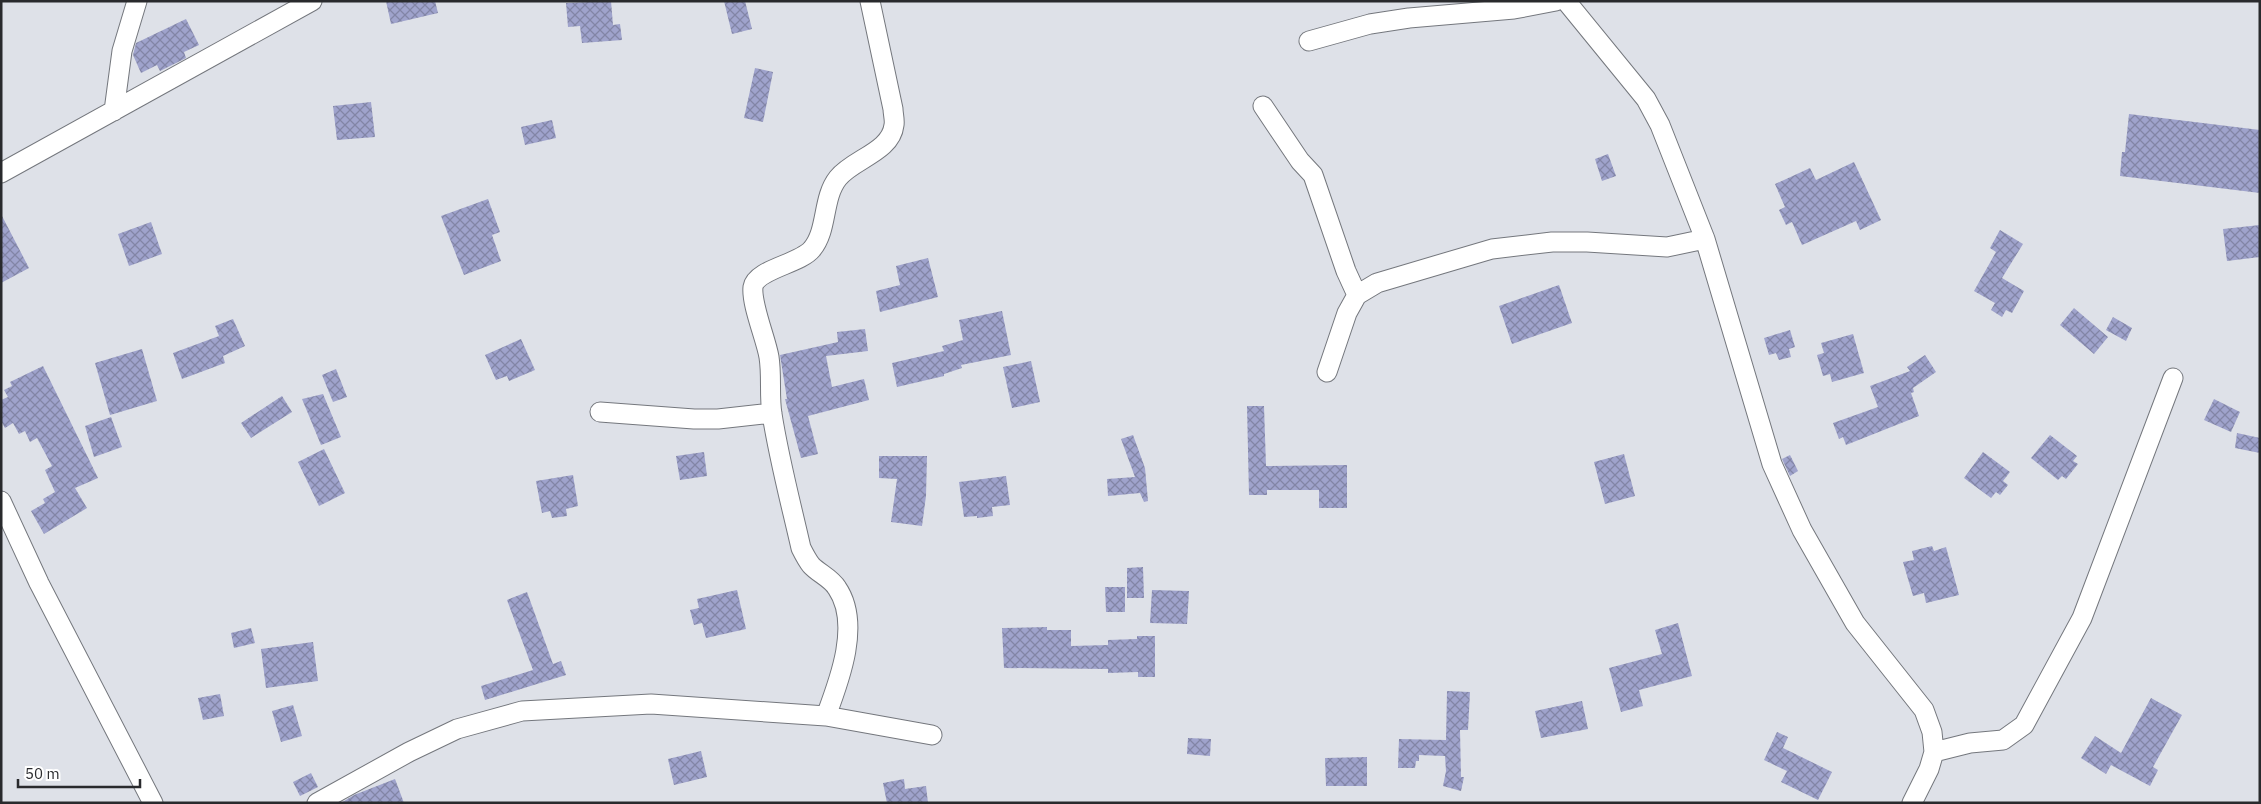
<svg xmlns="http://www.w3.org/2000/svg" width="2261" height="804" viewBox="0 0 2261 804" font-family="'IBM Plex Sans',sans-serif">
<style>
.building{fill:url(#building-cross-hatch)}
.lines{fill:none;stroke-linecap:round;stroke-linejoin:round}
.street-casing{stroke:#74777d;stroke-width:21}
.street{stroke:#fff;stroke-width:19}
</style>
<defs>
<pattern id="building-cross-hatch" width="8" height="8" patternUnits="userSpaceOnUse" patternTransform="scale(1.25)"><rect width="8" height="8" fill="#9fa3cc"/><path d="M0 0l8 8M0 8l8-8" fill="none" stroke="#8285a6"/></pattern>
</defs>
<rect width="100%" height="100%" fill="#dee1e8"/>
<path class="building" d="M 386,1 L 435,1 L 438,13 L 391,24 Z
M 611,1 L 613,25 L 620,24 L 622,40 L 582,43 L 580,26 L 568,27 L 566,3 Z
M 724,1 L 745,1 L 752,29 L 732,34 Z
M 186,19 L 199,45 L 184,52 L 186,58 L 160,71 L 157,65 L 141,73 L 133,55 L 136,43 Z
M 755,68 L 773,72 L 763,122 L 744,118 Z
M 371,102 L 375,137 L 337,140 L 333,106 Z
M 2129,114 L 2260,130 L 2260,193 L 2120,176 L 2122,152 L 2125,152 Z
M 552,120 L 556,138 L 525,145 L 521,127 Z
M 1608,154 L 1616,176 L 1602,181 L 1595,159 Z
M 1854,162 L 1881,220 L 1860,230 L 1856,221 L 1802,245 L 1792,222 L 1786,225 L 1779,210 L 1785,207 L 1775,184 L 1810,168 L 1816,180 Z
M 488,199 L 500,232 L 492,235 L 501,261 L 464,275 L 441,216 Z
M 1,214 L 29,268 L 1,283 Z
M 151,222 L 162,254 L 129,266 L 118,234 Z
M 2260,225 L 2260,257 L 2227,261 L 2223,229 Z
M 2000,230 L 2023,244 L 2002,278 L 2024,291 L 2012,313 L 2006,310 L 2002,317 L 1991,310 L 1995,303 L 1974,291 L 1996,252 L 1990,248 Z
M 928,258 L 938,297 L 880,312 L 876,291 L 900,285 L 896,266 Z
M 1559,285 L 1572,323 L 1512,344 L 1499,306 Z
M 2074,308 L 2108,337 L 2094,354 L 2060,325 Z
M 1002,311 L 1011,355 L 961,365 L 962,368 L 944,374 L 944,376 L 897,387 L 892,363 L 944,351 L 942,346 L 963,340 L 959,320 Z
M 2113,317 L 2132,328 L 2126,341 L 2106,330 Z
M 233,319 L 245,346 L 223,356 L 225,363 L 182,379 L 173,353 L 219,336 L 215,326 Z
M 865,329 L 868,351 L 826,356 L 832,387 L 864,379 L 869,400 L 808,416 L 818,454 L 801,458 L 785,399 L 787,399 L 780,355 L 838,342 L 837,332 Z
M 1790,330 L 1795,347 L 1789,349 L 1791,357 L 1779,360 L 1776,353 L 1769,355 L 1764,338 Z
M 1853,334 L 1864,373 L 1832,382 L 1830,374 L 1823,376 L 1817,355 L 1824,353 L 1821,343 Z
M 521,339 L 535,370 L 509,381 L 507,376 L 496,380 L 485,355 Z
M 142,349 L 157,401 L 110,415 L 95,363 Z
M 1925,355 L 1936,372 L 1913,388 L 1914,392 L 1911,393 L 1919,416 L 1846,445 L 1843,437 L 1839,439 L 1833,423 L 1878,407 L 1870,386 L 1910,371 L 1907,367 Z
M 1031,361 L 1040,402 L 1012,408 L 1003,367 Z
M 43,366 L 98,478 L 75,488 L 87,508 L 44,534 L 31,511 L 45,503 L 43,499 L 55,492 L 45,470 L 52,466 L 37,438 L 30,442 L 25,431 L 19,434 L 13,423 L 5,428 L 1,421 L 1,400 L 8,397 L 4,390 L 12,386 L 10,382 Z
M 336,369 L 347,397 L 333,402 L 322,375 Z
M 323,394 L 341,437 L 321,445 L 302,399 Z
M 282,396 L 292,412 L 251,438 L 241,423 Z
M 2214,399 L 2240,412 L 2231,432 L 2204,420 Z
M 1247,406 L 1264,406 L 1266,466 L 1347,465 L 1347,508 L 1319,508 L 1319,490 L 1267,490 L 1267,495 L 1249,495 Z
M 111,417 L 122,447 L 94,457 L 85,426 Z
M 2237,433 L 2260,438 L 2260,453 L 2235,448 Z
M 1133,435 L 1145,468 L 1148,501 L 1144,502 L 1140,493 L 1108,496 L 1107,479 L 1135,477 L 1121,439 Z
M 2050,435 L 2077,456 L 2073,461 L 2078,464 L 2066,479 L 2062,476 L 2058,480 L 2031,458 Z
M 324,449 L 345,493 L 319,506 L 298,462 Z
M 704,452 L 707,476 L 680,480 L 676,456 Z
M 1983,452 L 2010,472 L 2003,481 L 2008,485 L 2000,495 L 1996,492 L 1991,498 L 1964,478 Z
M 1624,454 L 1635,496 L 1605,504 L 1594,462 Z
M 1790,455 L 1798,471 L 1790,476 L 1782,459 Z
M 879,456 L 927,456 L 926,496 L 922,526 L 891,522 L 897,479 L 879,478 Z
M 573,475 L 578,506 L 566,509 L 567,516 L 552,518 L 550,511 L 542,513 L 536,481 Z
M 1006,476 L 1010,505 L 992,507 L 993,516 L 977,518 L 977,516 L 964,517 L 959,482 Z
M 1932,546 L 1934,551 L 1946,547 L 1959,595 L 1926,603 L 1924,593 L 1913,596 L 1903,562 L 1914,560 L 1912,551 Z
M 1143,567 L 1144,598 L 1127,598 L 1127,568 Z
M 1105,587 L 1125,587 L 1125,612 L 1106,612 Z
M 737,590 L 746,629 L 706,638 L 702,623 L 694,625 L 690,610 L 699,608 L 697,599 Z
M 1152,590 L 1189,591 L 1187,624 L 1150,623 Z
M 527,592 L 553,664 L 561,661 L 566,675 L 485,700 L 481,686 L 533,670 L 507,600 Z
M 1678,623 L 1692,676 L 1639,690 L 1643,706 L 1621,712 L 1609,668 L 1662,654 L 1655,630 Z
M 1047,627 L 1047,630 L 1071,630 L 1071,646 L 1108,645 L 1108,640 L 1137,639 L 1137,636 L 1155,636 L 1155,677 L 1138,677 L 1138,672 L 1108,673 L 1108,669 L 1004,668 L 1002,628 Z
M 251,628 L 255,643 L 234,648 L 231,633 Z
M 313,642 L 318,681 L 266,688 L 261,649 Z
M 1447,691 L 1470,692 L 1468,730 L 1460,730 L 1461,777 L 1464,777 L 1461,791 L 1443,786 L 1446,771 L 1445,756 L 1419,755 L 1419,761 L 1416,761 L 1415,768 L 1398,768 L 1399,739 L 1446,740 Z
M 220,694 L 224,716 L 203,720 L 198,698 Z
M 2151,698 L 2182,715 L 2153,767 L 2158,770 L 2150,786 L 2111,765 L 2106,774 L 2081,758 L 2095,736 L 2121,753 Z
M 1582,701 L 1588,729 L 1541,738 L 1535,711 Z
M 293,705 L 302,736 L 281,742 L 272,711 Z
M 1777,732 L 1788,737 L 1783,748 L 1832,772 L 1818,800 L 1781,782 L 1787,771 L 1764,760 Z
M 1188,738 L 1211,739 L 1210,756 L 1187,754 Z
M 701,751 L 707,777 L 674,785 L 668,759 Z
M 1367,757 L 1367,786 L 1326,786 L 1325,758 Z
M 311,773 L 318,787 L 300,796 L 293,782 Z
M 395,779 L 404,803 L 341,803 L 354,795 Z
M 904,779 L 905,789 L 926,786 L 928,803 L 887,803 L 883,783 Z"/>
<g class="lines">
<g class="street-casing">
<path id="street" d="M 1566,1 L 1646,99 L 1660,125 L 1705,239 L 1772,464 L 1802,530 L 1855,623 L 1924,710 L 1932,732 L 1934,752 L 1929,769 L 1912,803
M 1309,41 L 1370,24 L 1409,18 L 1514,9 L 1556,1
M 1263,106 L 1300,161 L 1313,175 L 1346,271 L 1357,295
M 114,111 L 122,51 L 137,1
M 1,173 L 312,1
M 1327,372 L 1347,313 L 1357,295 L 1377,283 L 1492,249 L 1552,242 L 1587,242 L 1667,247 L 1705,239
M 600,412 L 694,419 L 718,419 L 772,413
M 1,501 L 39,583 L 153,803
M 826,716 C 840,679 861,623 837,588 C 831,578 818,573 811,565 C 807,560 804,554 801,548 C 791,504 779,459 772,414 C 769,396 772,376 769,357 C 766,339 751,304 753,287 C 756,269 800,264 812,249 C 828,230 822,198 838,178 C 853,159 891,152 894,125 C 895,120 893,114 893,109 L 870,1
M 1934,752 L 1970,743 L 2003,740 L 2024,725 L 2082,618 L 2173,378
M 317,803 L 409,752 L 457,729 L 522,711 L 651,704 L 826,716 L 932,735"/>
</g>
<use href="#street" class="street"/>
</g>
<rect width="2261" height="804" fill="none" stroke="#292a2d" stroke-width="5"/>
<path d="M18 779v8h122v-8" fill="none" stroke="#292a2d" stroke-width="2.5"/>
<text x="25" y="779" font-size="15" fill="#292a2d" stroke="#ffffff" stroke-width="4" paint-order="stroke">50 m</text>
</svg>
